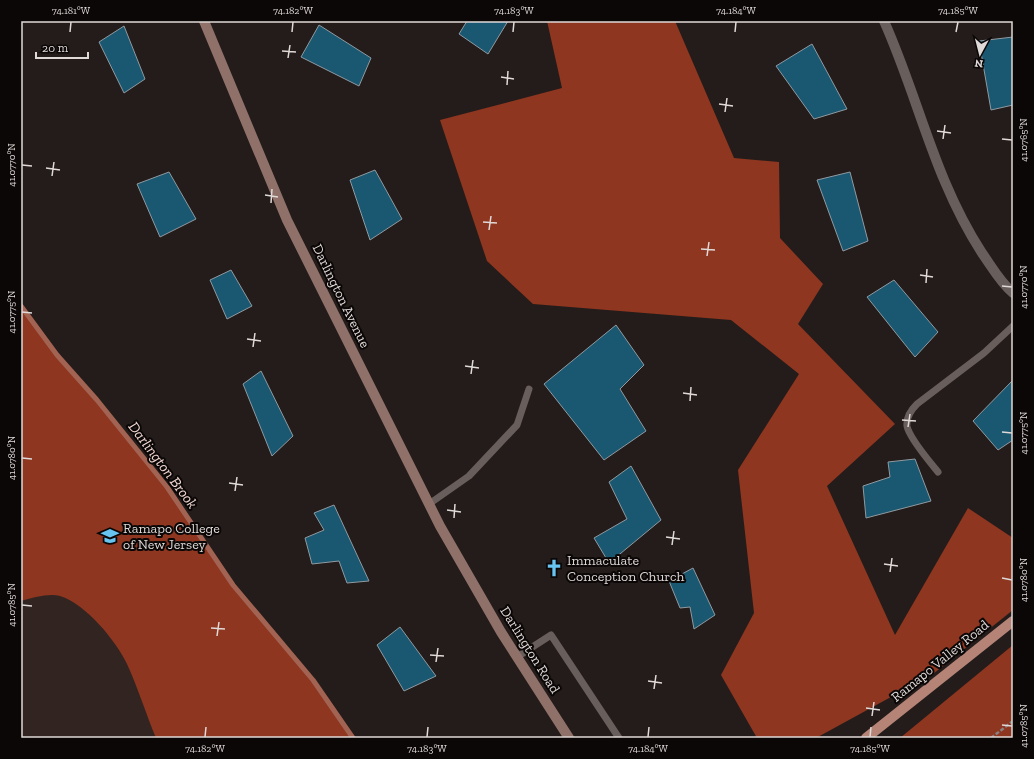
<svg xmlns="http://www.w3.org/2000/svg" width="1034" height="759" viewBox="0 0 1034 759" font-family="'Zilla Slab',serif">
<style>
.built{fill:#322420}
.forest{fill:#8e3620}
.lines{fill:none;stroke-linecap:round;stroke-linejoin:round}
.stream{stroke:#a26353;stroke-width:5}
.building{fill:#1a5771;stroke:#909aa0}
.path{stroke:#88817f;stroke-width:2.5;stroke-dasharray:4 2;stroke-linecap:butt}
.service{stroke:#685e5b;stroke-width:7}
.minor{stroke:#685e5b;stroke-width:10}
.secondary{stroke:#8f7169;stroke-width:10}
.primary{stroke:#b58477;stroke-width:10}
.ticks{fill:none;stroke:#dfd9d7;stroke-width:1.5}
.labels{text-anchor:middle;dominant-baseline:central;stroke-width:4;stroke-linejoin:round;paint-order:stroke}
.street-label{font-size:14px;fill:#dfd9d7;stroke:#0b0707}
.poi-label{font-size:14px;fill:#dfd9d7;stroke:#0b0707;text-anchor:start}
.water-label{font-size:15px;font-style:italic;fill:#f2d8d1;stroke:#0b0707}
.neatline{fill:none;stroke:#dfd9d7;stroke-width:1.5}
.ticks-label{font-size:10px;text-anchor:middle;fill:#dfd9d7}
</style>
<rect width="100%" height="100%" fill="#241c1a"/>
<path class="built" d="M 21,306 L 167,487 L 233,585 L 313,680 L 355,738 L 21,738 Z"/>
<path class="forest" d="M 547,21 L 675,21 L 734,158 L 779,162 L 780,238 L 823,284 L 798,324 L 895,424 L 827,486 L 895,635 L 968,508 L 1013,538 L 1013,610 L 933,674 L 816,738 L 757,738 L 721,675 L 754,613 L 738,470 L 799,374 L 731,320 L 533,304 L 487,261 L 440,120 L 562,88 Z
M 21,306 L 57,355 L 97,400 L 167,487 L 233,585 L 313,680 L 353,738 L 156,738 C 146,714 138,688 127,664 C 116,641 86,604 60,596 C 49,593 32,598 21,601 Z
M 1013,645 L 1013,738 L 900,738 Z"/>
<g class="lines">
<path class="stream" d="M 21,306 L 57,355 L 97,400 L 167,487 L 233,585 L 313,680 L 353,738"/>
</g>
<path class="building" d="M 467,21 L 508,21 L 488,54 L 459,34 Z
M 319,25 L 371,58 L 359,86 L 301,57 Z
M 124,26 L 145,79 L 124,93 L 99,42 Z
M 1013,37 L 1013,105 L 991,110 L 979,41 Z
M 812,44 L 847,109 L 814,119 L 776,66 Z
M 375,170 L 402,219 L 370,240 L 350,180 Z
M 169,172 L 196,219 L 160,237 L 137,184 Z
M 850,172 L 868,241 L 843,251 L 817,180 Z
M 231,270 L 252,306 L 227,319 L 210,280 Z
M 894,280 L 938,332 L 915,357 L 867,297 Z
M 616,325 L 644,365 L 620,389 L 646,431 L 604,460 L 544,384 Z
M 261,371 L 293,436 L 272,456 L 243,384 Z
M 1013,380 L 1013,440 L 998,450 L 973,421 Z
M 915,459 L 931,501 L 866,518 L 863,486 L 890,477 L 888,462 Z
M 631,466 L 661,520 L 609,563 L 594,538 L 627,519 L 609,482 Z
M 334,505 L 369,581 L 347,583 L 339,561 L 312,564 L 305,538 L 324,530 L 314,513 Z
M 693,568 L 715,615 L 694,629 L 690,607 L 680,608 L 669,581 Z
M 400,627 L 436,676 L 404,691 L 377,645 Z"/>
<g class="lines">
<path class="path" d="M 991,738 L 1013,721"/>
<path class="service" d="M 938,472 C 930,462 909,438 907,426 C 906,417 911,410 917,404 L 984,353 L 1013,326
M 429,504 L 469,476 L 517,425 L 529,389
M 517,657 L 551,635 L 619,738"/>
<path class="minor" d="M 884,21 C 919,99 934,179 982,253 C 992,267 1000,282 1013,293"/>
<path class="secondary" d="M 204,21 L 287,220 L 440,526 L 501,632 L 569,738"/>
<path class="primary" d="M 866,738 L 1013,621"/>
</g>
<path class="ticks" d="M 70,32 L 71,22M 292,32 L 293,22M 513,32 L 514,22M 735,32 L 736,22M 956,32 L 958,22M 282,51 L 296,52M 288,58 L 290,45M 501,77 L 514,79M 507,85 L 508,71M 719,104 L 733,106M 725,112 L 727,98M 937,131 L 951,133M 943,139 L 945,125M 1002,139 L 1012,140M 22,165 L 32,166M 46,168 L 60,170M 52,176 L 54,162M 265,195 L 278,197M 271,203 L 272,189M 483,222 L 497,223M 489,230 L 491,216M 701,249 L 715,250M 707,256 L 709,242M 920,275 L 933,277M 926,283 L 927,269M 1002,286 L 1012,287M 22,312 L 32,313M 247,339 L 261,341M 253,347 L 255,333M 465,366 L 479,368M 471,374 L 473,360M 683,393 L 697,395M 690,401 L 691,387M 902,420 L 916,421M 908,427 L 910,414M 1002,432 L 1012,433M 22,458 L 32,459M 229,483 L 243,485M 235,491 L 237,477M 447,510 L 461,512M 454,518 L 455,504M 666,537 L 680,539M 672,545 L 674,531M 884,564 L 898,566M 890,572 L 892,558M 1002,578 L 1012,580M 22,605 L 32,606M 211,628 L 225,629M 217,636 L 219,622M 430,655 L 444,656M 436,662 L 438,648M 648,681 L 662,683M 654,689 L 656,675M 866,708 L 880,710M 872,716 L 874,702M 1002,725 L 1012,726M 205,737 L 206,727M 427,737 L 428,727M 648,737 L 649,727M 870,737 L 871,727"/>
<defs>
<g id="university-bare" transform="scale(1.38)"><path d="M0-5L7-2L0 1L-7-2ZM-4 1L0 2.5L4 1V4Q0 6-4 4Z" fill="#68c4f0" stroke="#0b0707" stroke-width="2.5" paint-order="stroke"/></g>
<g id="church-bare" transform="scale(1.38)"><path d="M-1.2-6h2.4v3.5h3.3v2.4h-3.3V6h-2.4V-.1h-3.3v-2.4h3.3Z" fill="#68c4f0" stroke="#0b0707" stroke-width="2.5" paint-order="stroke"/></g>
</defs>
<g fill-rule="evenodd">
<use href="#university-bare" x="110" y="536"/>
<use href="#church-bare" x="554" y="568"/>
</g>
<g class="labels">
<g class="street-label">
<text transform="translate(341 296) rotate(64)">Darlington Avenue</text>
<text transform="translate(530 650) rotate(58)">Darlington Road</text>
<text transform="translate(940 661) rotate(-39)">Ramapo Valley Road</text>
</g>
<g class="poi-label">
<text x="123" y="528">Ramapo College<tspan x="123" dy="16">of New Jersey</tspan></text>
<text x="567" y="560">Immaculate<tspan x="567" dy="16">Conception Church</tspan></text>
</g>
<g class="water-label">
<text transform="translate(163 465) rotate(53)">Darlington Brook</text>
</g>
</g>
<rect width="1034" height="759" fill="none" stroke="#0b0707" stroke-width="44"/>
<g transform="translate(980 54) rotate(187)" stroke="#0b0707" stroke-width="3" paint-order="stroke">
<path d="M0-3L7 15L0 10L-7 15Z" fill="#dfd9d7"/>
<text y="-6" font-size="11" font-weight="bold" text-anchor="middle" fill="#dfd9d7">N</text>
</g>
<path d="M36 52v6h52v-6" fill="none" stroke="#dfd9d7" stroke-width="2"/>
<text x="42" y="52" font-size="12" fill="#dfd9d7" stroke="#0b0707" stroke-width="3" paint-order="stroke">20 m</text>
<rect x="22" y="22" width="990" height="715" class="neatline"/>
<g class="ticks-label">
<text x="71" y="14">74.181°W</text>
<text x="293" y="14">74.182°W</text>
<text x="514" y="14">74.183°W</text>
<text x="736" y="14">74.184°W</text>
<text x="958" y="14">74.185°W</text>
<text transform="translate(1023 140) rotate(-90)" y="4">41.0765°N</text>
<text transform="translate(11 165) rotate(-90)" y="4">41.0770°N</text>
<text transform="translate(1023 287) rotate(-90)" y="4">41.0770°N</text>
<text transform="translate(11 312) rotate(-90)" y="4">41.0775°N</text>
<text transform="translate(1023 433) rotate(-90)" y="4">41.0775°N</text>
<text transform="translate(11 458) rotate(-90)" y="4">41.0780°N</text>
<text transform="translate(1023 580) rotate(-90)" y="4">41.0780°N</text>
<text transform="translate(11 605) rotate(-90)" y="4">41.0785°N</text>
<text transform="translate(1023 726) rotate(-90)" y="4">41.0785°N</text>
<text x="205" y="752">74.182°W</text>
<text x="427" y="752">74.183°W</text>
<text x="648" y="752">74.184°W</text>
<text x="870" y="752">74.185°W</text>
</g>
</svg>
